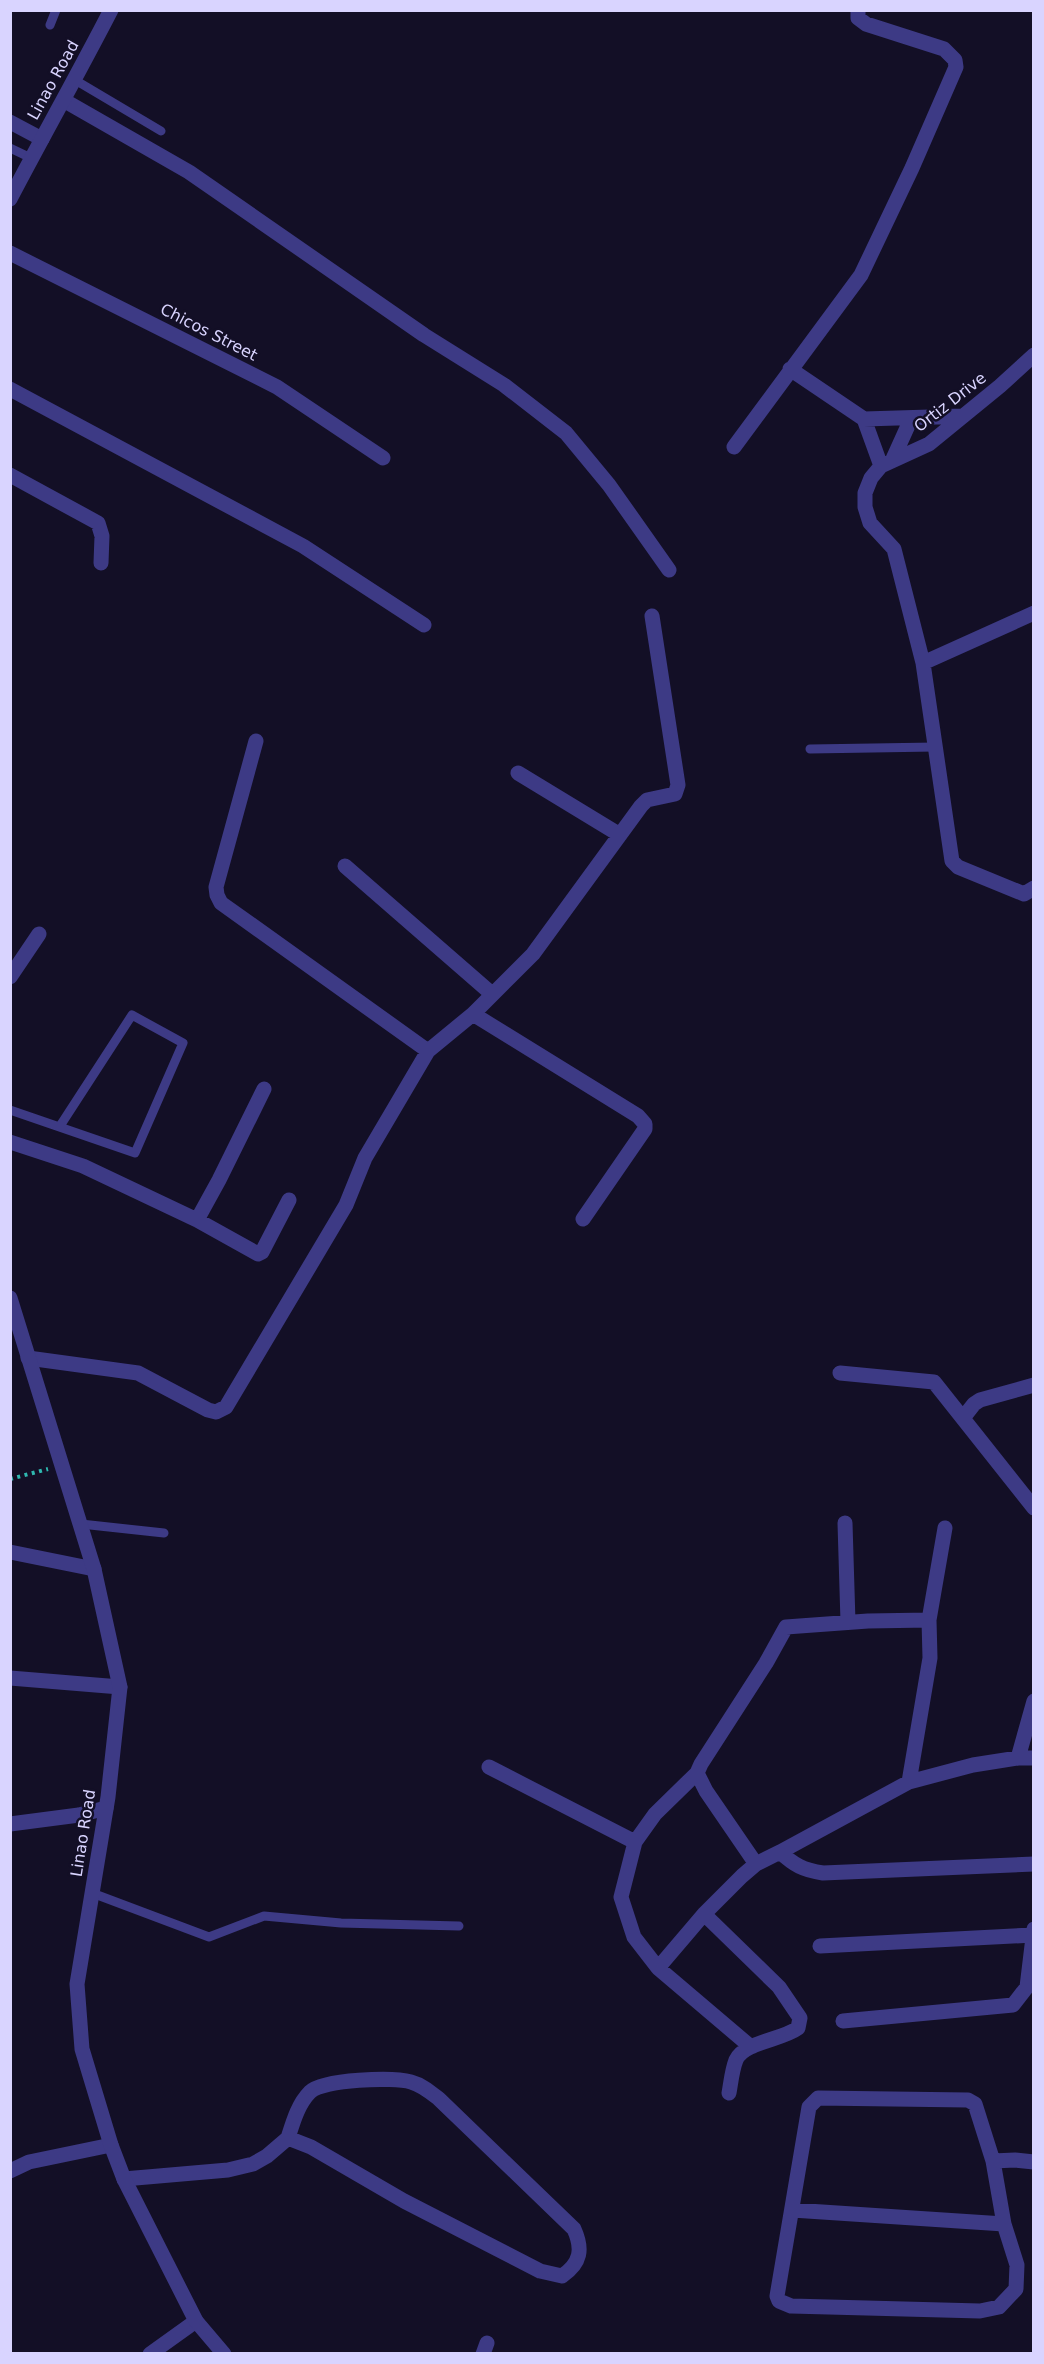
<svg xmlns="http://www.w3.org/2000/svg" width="1044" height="2364" viewBox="0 0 1044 2364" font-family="'DejaVu Sans',sans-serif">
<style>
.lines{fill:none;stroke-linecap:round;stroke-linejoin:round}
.path{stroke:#2fb8b0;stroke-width:4;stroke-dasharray:3 4.5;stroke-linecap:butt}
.service{stroke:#3d3a85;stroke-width:9}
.minor{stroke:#3d3a85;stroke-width:15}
.tertiary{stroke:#3d3a85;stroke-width:15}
.labels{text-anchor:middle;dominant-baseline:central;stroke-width:5;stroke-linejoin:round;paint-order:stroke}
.street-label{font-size:16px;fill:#d9d4ff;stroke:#130f26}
</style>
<rect width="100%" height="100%" fill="#130f26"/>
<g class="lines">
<path class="path" d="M 10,1479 L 48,1469"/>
<path class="service" d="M 50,25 L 56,10
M 75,80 L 161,131
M 10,148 L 31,158
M 810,749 L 935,747
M 10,1110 L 135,1153 L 183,1043 L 132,1015 L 60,1126
M 81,1524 L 164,1533
M 92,1893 L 209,1937 L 264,1916 L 341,1923 L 459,1926"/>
<path class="minor" d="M 65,101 L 189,172 L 424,335 L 504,385 L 566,433 L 609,485 L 669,570
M 10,122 L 42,139
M 10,253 L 277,387 L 383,458
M 790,369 L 864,419 L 881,466
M 10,389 L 303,546 L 424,625
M 864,419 L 963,416
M 734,447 L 861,275 L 912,168 L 956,67 L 955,60 L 944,49 L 866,24 L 858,18 L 858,10
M 892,461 L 911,419
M 10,475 L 98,523 L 102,536 L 101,563
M 1034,613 L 923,663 L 952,861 L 958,867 L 1024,894 L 1034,888
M 923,663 L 894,549 L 870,523 L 865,507 L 865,493 L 871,478 L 881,466 L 929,444 L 1000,386 L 1034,355
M 256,741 L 216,887 L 217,895 L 221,903 L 428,1051
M 518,773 L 620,835
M 345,866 L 492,994
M 10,977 L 39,934
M 473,1014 L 638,1116 L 645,1124 L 645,1129 L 583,1219
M 10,1142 L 83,1166 L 197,1220 L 219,1180 L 264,1089
M 197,1220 L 258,1254 L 262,1252 L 289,1200
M 28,1358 L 138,1373 L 208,1410 L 216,1412 L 226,1407 L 346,1205 L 365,1158 L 428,1051 L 473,1014 L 533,954 L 641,806 L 647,800 L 675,794 L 678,785 L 652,616
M 840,1373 L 934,1382 L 1034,1508
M 963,1418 L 974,1404 L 980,1400 L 1034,1385
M 845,1523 L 848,1622
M 10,1552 L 94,1569
M 10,1678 L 120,1687
M 1018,1758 L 1034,1701
M 1034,1758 L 1018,1758 L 973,1765 L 909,1782 L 780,1852 C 794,1865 803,1870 823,1873 L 1034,1864
M 489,1767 L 635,1842
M 697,1773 L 655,1814 L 635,1842 L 621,1897 L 634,1937 L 658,1968 L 751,2047
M 909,1782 L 930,1658 L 929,1620 L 945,1528
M 10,1824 L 79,1815 L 106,1808
M 756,1864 L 706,1791 L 697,1773 L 701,1764 L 766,1663 L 786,1627 L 868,1621 L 929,1620
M 704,1914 L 779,1987 L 800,2018 L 798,2028 C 782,2040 744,2042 736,2060 C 732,2070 731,2082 729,2093
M 820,1946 L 1033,1935
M 658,1968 L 704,1914 L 742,1876 L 756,1864 L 780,1852
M 843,2021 L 1013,2005 L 1027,1987 L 1034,1929
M 993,2161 L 975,2104 L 968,2100 L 818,2098 L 809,2107 L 777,2296 L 779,2301 L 791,2306 L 980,2311 L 999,2307 L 1016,2289 L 1017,2265 L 1004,2224 L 993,2161 L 1015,2160 L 1034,2162
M 10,2171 L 29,2162 L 111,2145
M 124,2179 L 228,2170 L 253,2164 L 267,2156 L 288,2138 L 311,2147 L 404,2201 L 540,2271 L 562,2276 C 581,2263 583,2249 574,2229 L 439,2099 C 430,2092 422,2085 411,2082 C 393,2077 324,2079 310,2092 C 298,2104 293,2122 288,2138
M 792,2210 L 1004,2224
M 150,2354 L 196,2321
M 483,2354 L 487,2343"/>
<path class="tertiary" d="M 10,199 C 43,136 78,74 111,10
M 10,1298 L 94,1569 L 120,1687 L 108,1797 L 77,1984 L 82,2049 L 111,2145 L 124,2179 L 196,2321 L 224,2354"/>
</g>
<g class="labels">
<g class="street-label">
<text transform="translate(53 80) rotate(-61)">Linao Road</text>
<text transform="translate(209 332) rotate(27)">Chicos Street</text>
<text transform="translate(950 402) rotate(-38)">Ortiz Drive</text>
<text transform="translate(83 1833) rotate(-81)">Linao Road</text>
</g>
</g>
<rect width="1044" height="2364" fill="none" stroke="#d9d4ff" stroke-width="24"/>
</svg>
